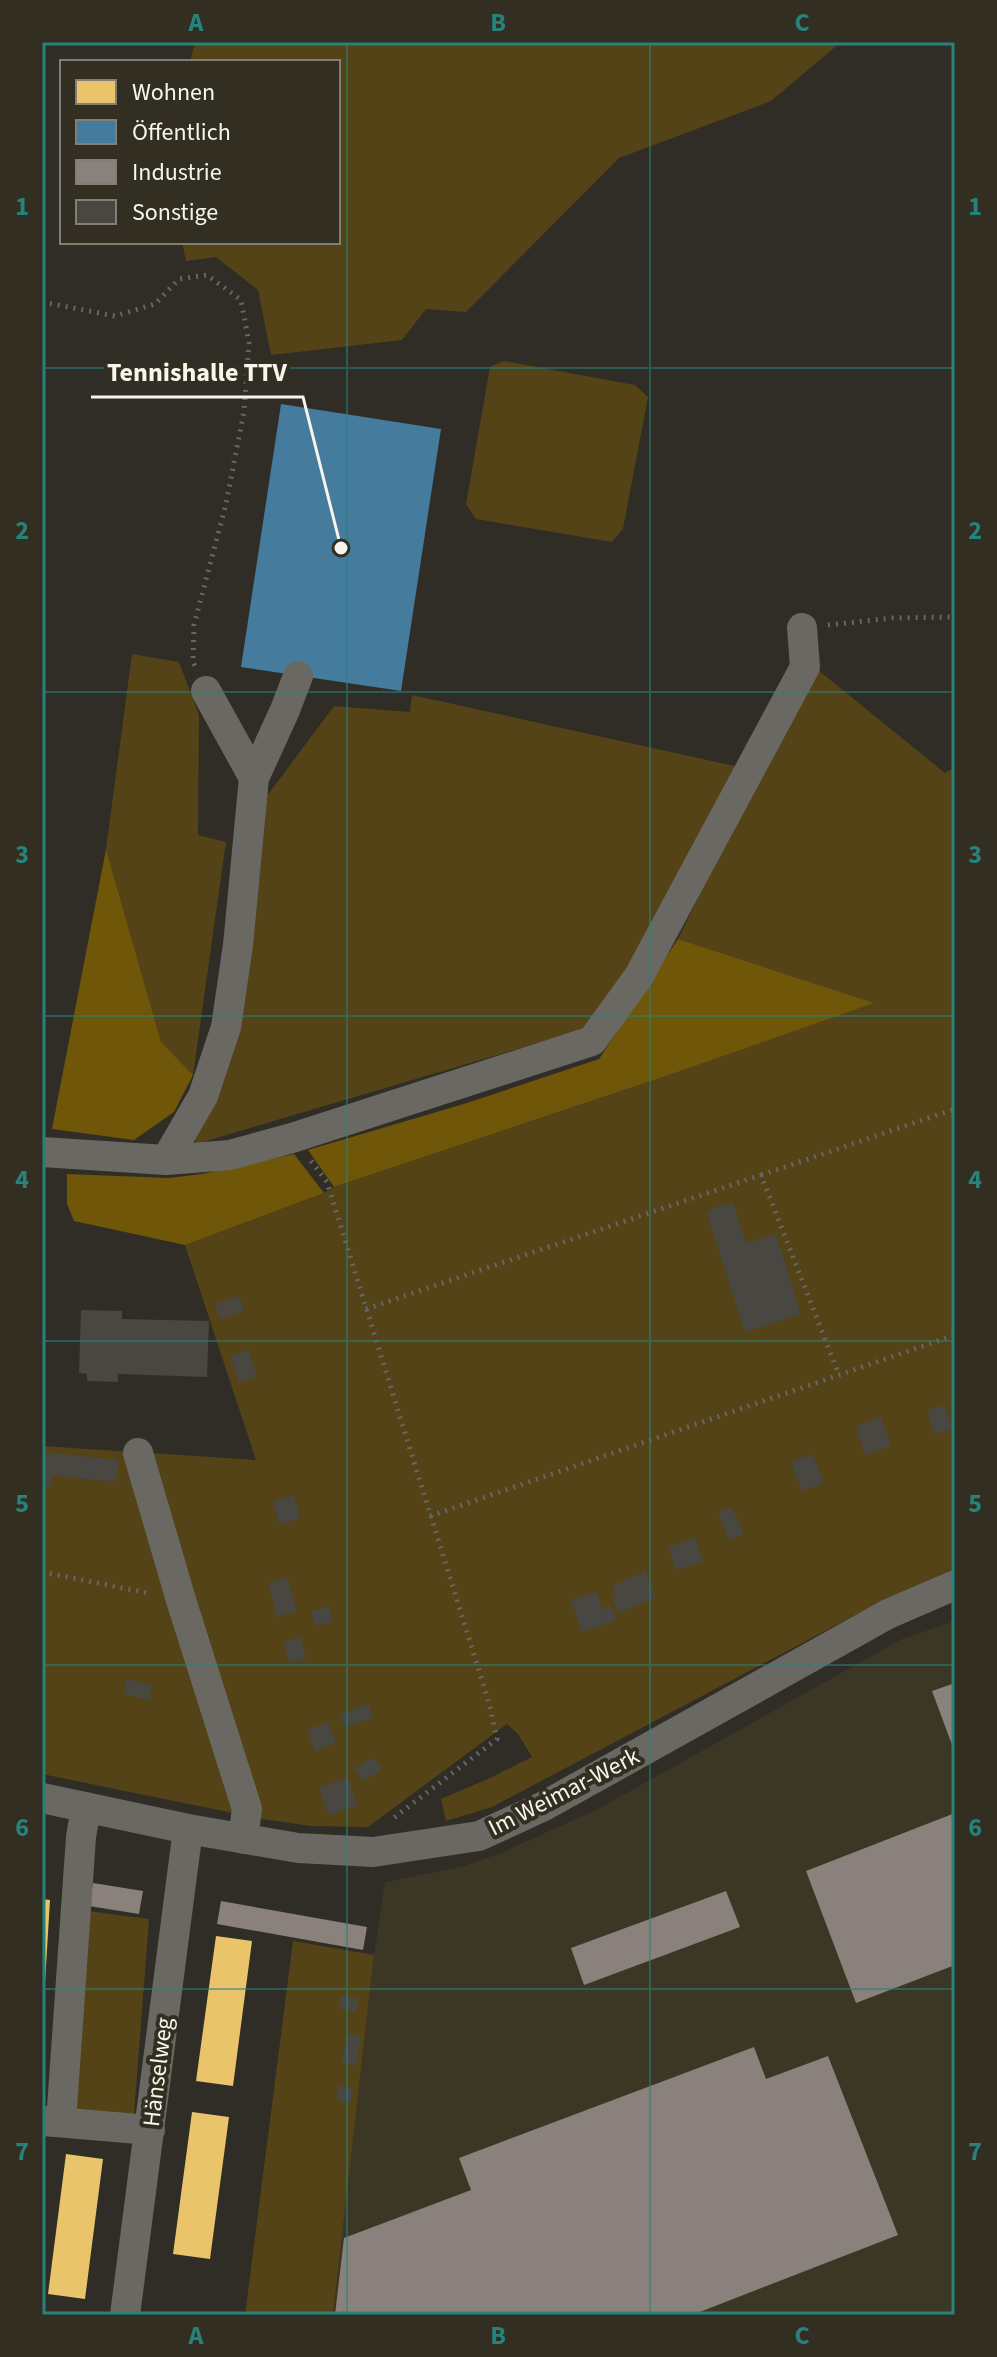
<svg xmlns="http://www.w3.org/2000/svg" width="997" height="2357" viewBox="0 0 997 2357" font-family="'Source Sans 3',sans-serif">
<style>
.built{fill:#3c3625}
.green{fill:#544317}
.forest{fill:#6f5608}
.homes{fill:#e9c46a}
.public{fill:#457b9d}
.industry{fill:#8a817c}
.building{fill:#484741}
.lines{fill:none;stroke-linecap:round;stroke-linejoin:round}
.path{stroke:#676662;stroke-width:5;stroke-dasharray:2 6;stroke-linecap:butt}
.minor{stroke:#6a6862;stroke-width:30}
.grid{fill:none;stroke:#26837b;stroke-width:2;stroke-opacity:0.55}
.labels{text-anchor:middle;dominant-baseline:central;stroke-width:8;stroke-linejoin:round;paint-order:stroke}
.street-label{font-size:24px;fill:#f8f5ed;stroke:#332e22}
.leader{fill:none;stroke:#f8f5ed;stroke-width:3}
.callout-dot{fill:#f8f5ed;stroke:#332e22;stroke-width:3}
.callout-label{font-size:26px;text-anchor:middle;font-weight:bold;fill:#f8f5ed;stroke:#332e22;stroke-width:8;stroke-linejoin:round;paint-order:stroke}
.neatline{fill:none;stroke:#26837b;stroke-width:3}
.grid-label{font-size:26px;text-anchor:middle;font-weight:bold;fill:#26837b}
</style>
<rect width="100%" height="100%" fill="#2f2d26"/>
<path class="built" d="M 955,1621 L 955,2315 L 333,2315 L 374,1955 L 385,1882 L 461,1867 L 501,1853 L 598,1809 L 902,1639 Z"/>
<path class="green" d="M 195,42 L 841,42 L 771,101 L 619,158 L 466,312 L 426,309 L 402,340 L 271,355 L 258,290 L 216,257 L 186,261 L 182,242 L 338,242 L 338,62 L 190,62 Z
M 504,361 L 635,385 L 648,397 L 623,529 L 612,542 L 476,519 L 466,504 L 490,367 Z
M 132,654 L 179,662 L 199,715 L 198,835 L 226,842 L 193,1075 L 161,1043 L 106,849 Z
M 818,670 L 945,773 L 955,767 L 955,1568 L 880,1602 L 492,1807 L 446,1821 L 441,1799 L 488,1779 L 532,1757 L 518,1734 L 507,1724 L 368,1827 L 311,1826 L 262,1819 L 42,1774 L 42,1446 L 256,1460 L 185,1245 L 324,1193 L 334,1187 L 675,1073 L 873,1003 L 678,939 L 757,776 Z
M 412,695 L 739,767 L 634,964 L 585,1029 L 196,1144 L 194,1135 L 267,796 L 334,706 L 410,712 Z
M 88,1911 L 149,1919 L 133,2128 L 74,2121 Z
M 293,1941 L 374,1955 L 333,2315 L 245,2315 Z"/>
<path class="forest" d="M 106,849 L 161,1042 L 193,1075 L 174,1112 L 134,1140 L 52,1129 Z
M 678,939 L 874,1003 L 675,1073 L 334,1187 L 308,1150 L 467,1103 L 599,1059 Z
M 294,1154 L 324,1193 L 185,1245 L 74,1221 L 67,1204 L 67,1174 L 169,1178 L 202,1174 Z"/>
<path class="homes" d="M 42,1899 L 50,1900 L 44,1999 L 42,1999 Z
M 216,1936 L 252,1941 L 233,2086 L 196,2081 Z
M 192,2112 L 229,2117 L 210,2259 L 173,2254 Z
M 66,2154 L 103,2159 L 85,2299 L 48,2294 Z"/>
<path class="public" d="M 281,404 L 441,429 L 401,691 L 241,667 Z"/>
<path class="industry" d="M 955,1683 L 955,1753 L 932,1691 Z
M 955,1813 L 955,1965 L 856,2003 L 806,1871 Z
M 93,1883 L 143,1891 L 139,1914 L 89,1906 Z
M 726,1891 L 740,1927 L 584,1985 L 571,1948 Z
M 221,1901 L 367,1927 L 363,1950 L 217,1924 Z
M 754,2047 L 766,2079 L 828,2056 L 898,2235 L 692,2315 L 335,2315 L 344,2238 L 471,2190 L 459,2158 Z"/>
<path class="building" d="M 733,1202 L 746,1243 L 776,1234 L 801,1314 L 745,1332 L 706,1211 Z
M 239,1296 L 244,1311 L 220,1319 L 215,1304 Z
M 81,1310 L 122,1311 L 122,1319 L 209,1321 L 207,1377 L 118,1374 L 118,1382 L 87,1381 L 87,1374 L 79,1373 Z
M 249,1350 L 257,1377 L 239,1382 L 230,1356 Z
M 945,1405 L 952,1429 L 934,1434 L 927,1410 Z
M 881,1417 L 891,1446 L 865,1455 L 856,1426 Z
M 42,1452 L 118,1460 L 116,1482 L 53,1475 L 51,1487 L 42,1485 Z
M 813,1454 L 824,1483 L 802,1491 L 791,1462 Z
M 294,1495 L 300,1519 L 279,1524 L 273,1501 Z
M 732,1507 L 744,1534 L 729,1540 L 718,1513 Z
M 695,1538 L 703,1561 L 676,1570 L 668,1547 Z
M 645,1571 L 656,1597 L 618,1613 L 612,1597 L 616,1595 L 612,1586 Z
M 287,1577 L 297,1611 L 277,1617 L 268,1583 Z
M 596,1592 L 603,1610 L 611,1606 L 616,1620 L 582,1632 L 571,1600 Z
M 329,1606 L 333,1621 L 315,1626 L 311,1611 Z
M 300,1637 L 306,1658 L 290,1663 L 283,1642 Z
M 126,1679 L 152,1685 L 149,1700 L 123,1694 Z
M 368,1704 L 373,1718 L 345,1728 L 340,1714 Z
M 328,1722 L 336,1743 L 315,1751 L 307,1730 Z
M 374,1757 L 382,1770 L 363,1781 L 355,1768 Z
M 348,1778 L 357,1806 L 328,1815 L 319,1787 Z
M 341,1995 L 358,1999 L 356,2012 L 339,2008 Z
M 347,2034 L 361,2036 L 356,2066 L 342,2063 Z
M 338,2086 L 353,2088 L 351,2103 L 337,2101 Z"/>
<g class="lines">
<path class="path" d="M 42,302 L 115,316 L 155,304 L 179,279 L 207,275 L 241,300 L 249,343 L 244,411 L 226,504 L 194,625 L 193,662 L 195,666
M 828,625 L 892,618 L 955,617
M 311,1161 L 327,1182 L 489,1703 L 497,1739 L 391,1820
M 761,1175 L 955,1109
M 366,1309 L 761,1175 L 839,1375
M 430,1516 L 955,1335
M 42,1572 L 148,1593"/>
<path class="minor" d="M 254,778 L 285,710 L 298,676
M 42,1152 L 166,1160 L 230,1155 L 292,1138 L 592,1041 L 639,976 L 805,667 L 802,628
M 166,1160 L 203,1096 L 226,1027 L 238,945 L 254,778 L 206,691
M 138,1453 L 181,1600 L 247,1809 L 243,1839
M 42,1798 L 188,1829 L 298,1848 L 373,1852 L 479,1836 L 544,1806 L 888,1614 L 955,1585
M 44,2121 L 150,2130
M 61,2122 L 81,1837 L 86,1807
M 125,2315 L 188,1829"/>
</g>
<path class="grid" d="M 347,42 L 347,2315M 650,42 L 650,2315M 42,368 L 955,368M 42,692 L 955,692M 42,1016 L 955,1016M 42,1341 L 955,1341M 42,1665 L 955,1665M 42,1989 L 955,1989"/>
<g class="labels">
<g class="street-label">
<text transform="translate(564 1792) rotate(-27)">Im Weimar-Werk</text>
<text transform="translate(158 2072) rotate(-83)">Hänselweg</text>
</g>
</g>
<path class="leader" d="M341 548L303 397H91"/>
<circle class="callout-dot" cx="341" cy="548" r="8"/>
<g class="callout-label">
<text x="197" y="381">Tennishalle TTV</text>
</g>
<rect width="997" height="2357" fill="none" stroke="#332e22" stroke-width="88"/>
<rect x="60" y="60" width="280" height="184" fill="#332e22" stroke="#827e73" stroke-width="2"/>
<rect x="76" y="80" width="40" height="24" fill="#e9c46a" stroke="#827e73" stroke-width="2"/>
<text x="132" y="100" font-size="24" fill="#f8f5ed">Wohnen</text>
<rect x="76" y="120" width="40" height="24" fill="#457b9d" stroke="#827e73" stroke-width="2"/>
<text x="132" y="140" font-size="24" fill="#f8f5ed">Öffentlich</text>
<rect x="76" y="160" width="40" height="24" fill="#8a817c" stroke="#827e73" stroke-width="2"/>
<text x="132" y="180" font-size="24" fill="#f8f5ed">Industrie</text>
<rect x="76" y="200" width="40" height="24" fill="#484741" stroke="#827e73" stroke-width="2"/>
<text x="132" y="220" font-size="24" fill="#f8f5ed">Sonstige</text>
<rect x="44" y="44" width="909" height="2269" class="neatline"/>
<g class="grid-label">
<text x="196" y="31">A</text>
<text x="498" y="31">B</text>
<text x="802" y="31">C</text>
<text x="22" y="215">1</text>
<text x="975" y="215">1</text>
<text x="22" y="539">2</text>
<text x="975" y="539">2</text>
<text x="22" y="863">3</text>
<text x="975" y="863">3</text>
<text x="22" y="1188">4</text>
<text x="975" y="1188">4</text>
<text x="22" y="1512">5</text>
<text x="975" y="1512">5</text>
<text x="22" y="1836">6</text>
<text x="975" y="1836">6</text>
<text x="22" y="2160">7</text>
<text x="975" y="2160">7</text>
<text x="196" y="2344">A</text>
<text x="498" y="2344">B</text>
<text x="802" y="2344">C</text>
</g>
</svg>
